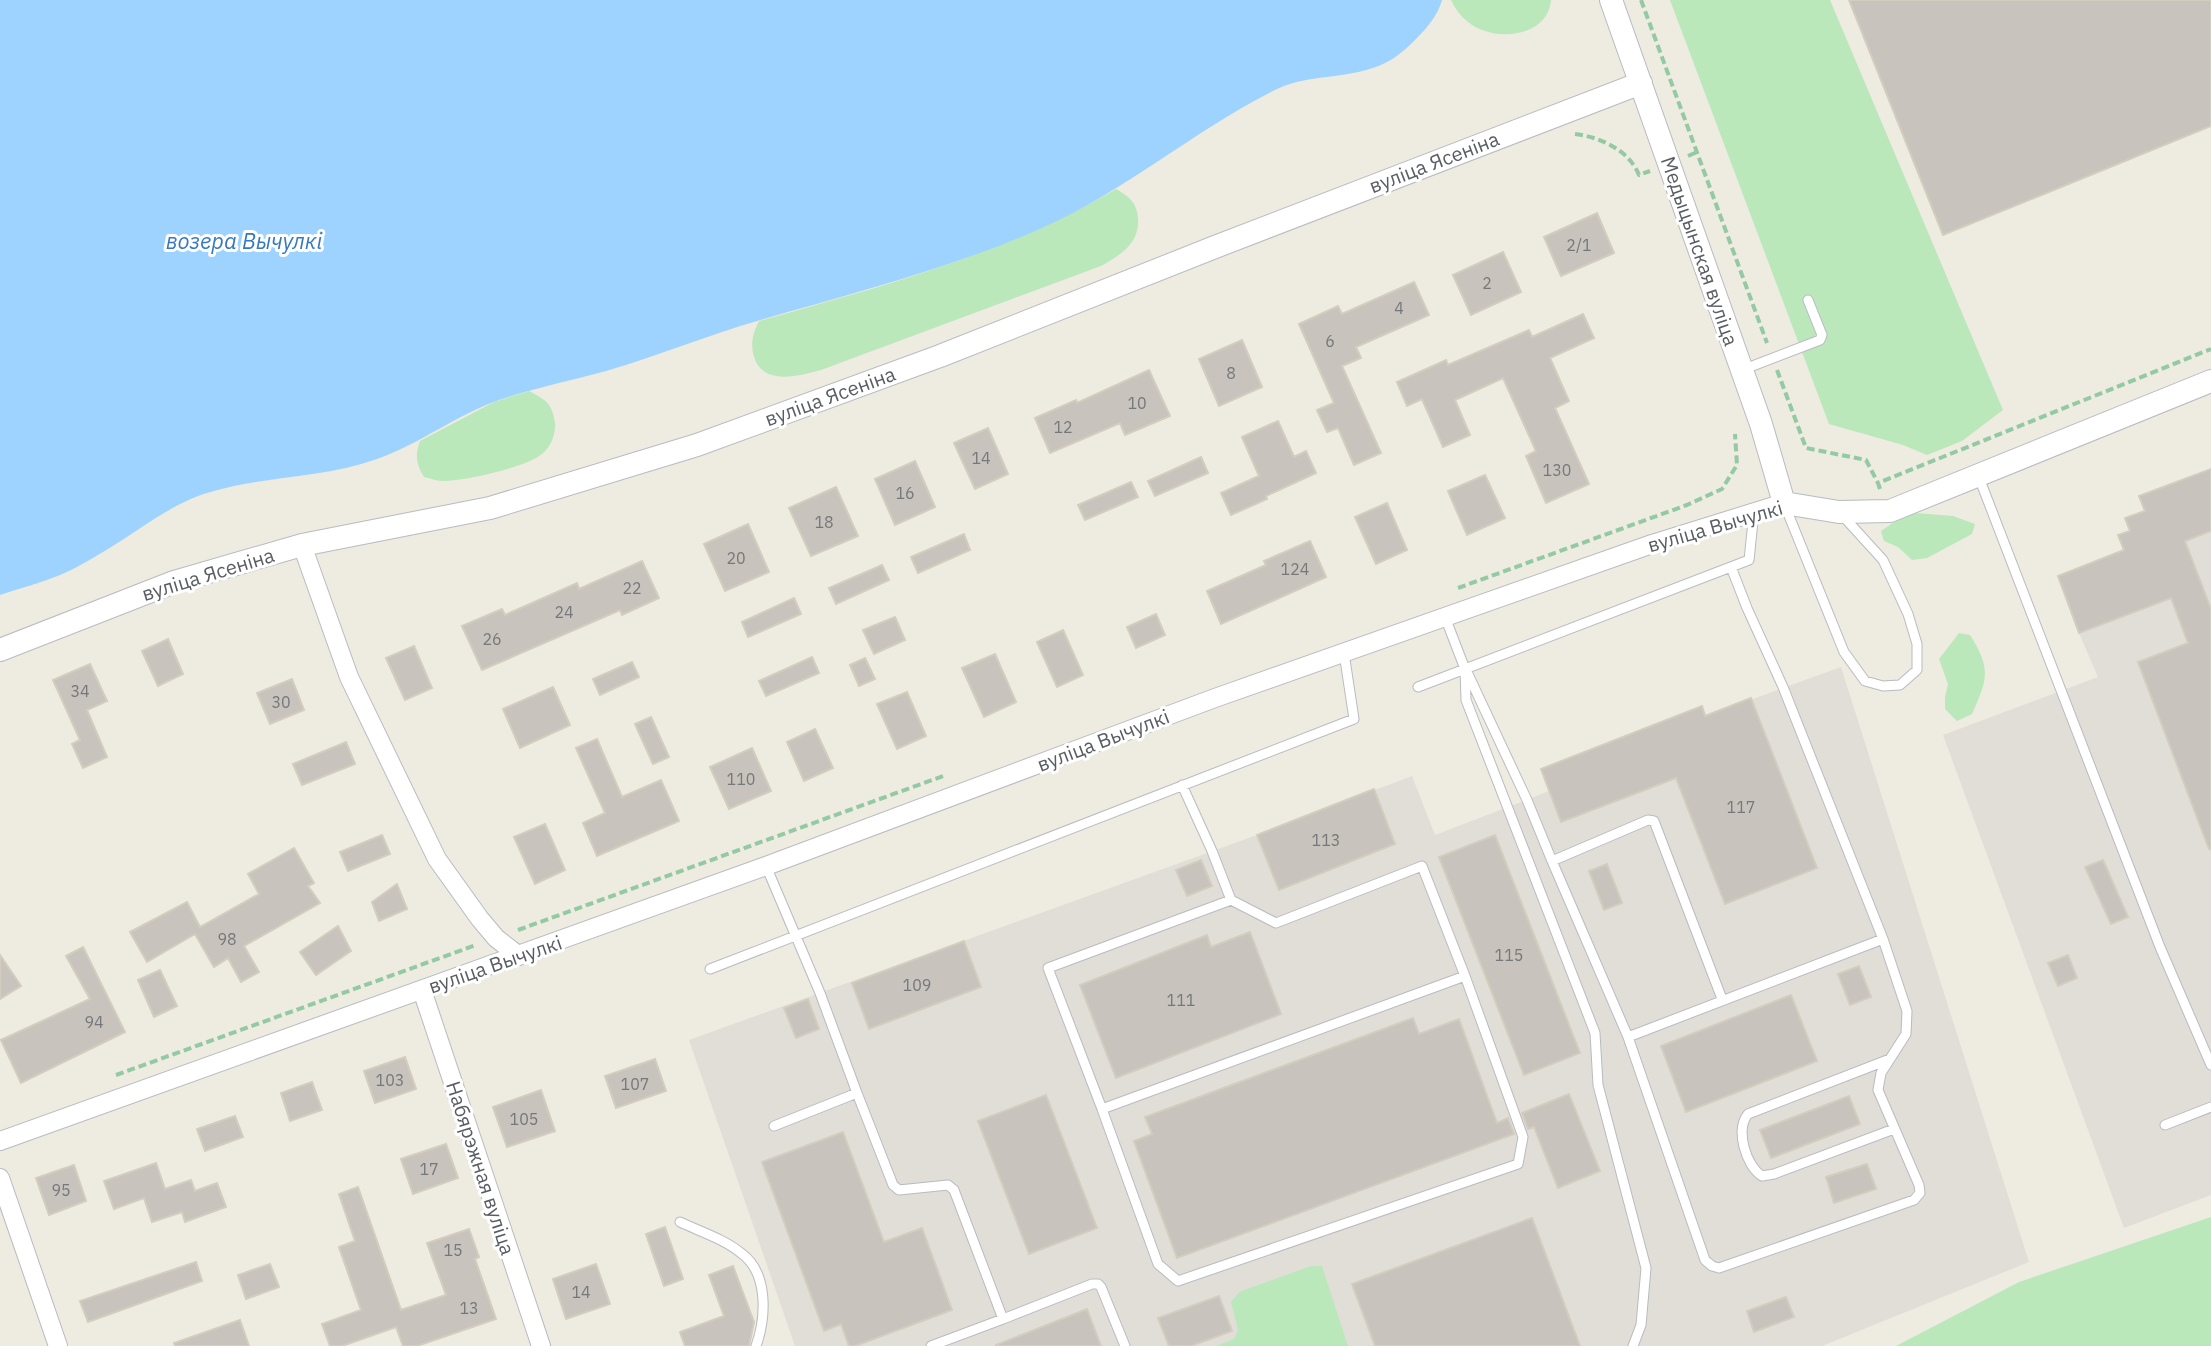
<svg xmlns="http://www.w3.org/2000/svg" width="2211" height="1346" viewBox="0 0 2211 1346" font-family="'IBM Plex Sans',sans-serif">
<style>
.industrial{fill:#e1ded8}
.green{fill:#bae8bb}
.water{fill:#9ed3ff}
.building{fill:#c8c4bd;stroke:#d3cdbe;stroke-width:2}
.lines{fill:none;stroke-linecap:round;stroke-linejoin:round}
.service-casing{stroke:#b8bbc1;stroke-width:11}
.minor-casing{stroke:#b8bbc1;stroke-width:20}
.tertiary-casing{stroke:#b8bbc1;stroke-width:24}
.path{stroke:#93c9a3;stroke-width:4;stroke-dasharray:8 4;stroke-linecap:butt}
.service{stroke:#fff;stroke-width:9}
.minor{stroke:#fff;stroke-width:18}
.tertiary{stroke:#fff;stroke-width:22}
.labels{text-anchor:middle;dominant-baseline:central;stroke-width:6;stroke-linejoin:round;paint-order:stroke}
.number-label{font-size:16px;fill:#75777a}
.street-label{font-size:20px;fill:#595d63;stroke:#fff}
.water-label{font-size:22px;font-style:italic;fill:#3578c3;stroke:#fff}
</style>
<rect width="100%" height="100%" fill="#eeebe0"/>
<path class="industrial" d="M 2211,531 L 2211,1195 L 2124,1228 L 1943,735 L 2098,677 L 2079,633 L 2185,541 Z
M 1841,667 L 2029,1262 L 1822,1346 L 795,1346 L 689,1040 L 1257,835 L 1412,776 L 1435,835 L 1549,791 L 1541,769 L 1702,706 L 1706,716 Z"/>
<path class="green" d="M 1451,0 L 1551,0 C 1548,33 1508,40 1482,30 C 1468,25 1457,13 1451,0 Z
M 1670,0 L 1830,0 L 2003,410 L 1962,441 L 1927,455 L 1903,445 L 1829,424 Z
M 1116,189 C 1129,196 1137,203 1138,218 C 1140,244 1120,255 1101,266 L 821,370 C 799,376 763,386 754,357 C 750,343 753,333 759,321 C 881,287 1007,253 1116,189 Z
M 529,391 C 546,400 552,403 555,423 C 556,435 550,449 539,456 C 522,468 464,481 442,481 C 436,481 430,478 424,477 C 416,464 415,455 420,441 L 494,402 Z
M 1915,513 L 1953,516 L 1975,524 L 1972,534 L 1927,558 L 1912,560 L 1898,547 L 1884,541 L 1881,531 L 1900,518 Z
M 1959,633 L 1970,635 C 1992,669 1987,680 1972,714 L 1957,721 L 1945,709 L 1945,697 L 1948,684 L 1939,659 Z
M 2211,1217 L 2211,1346 L 1896,1346 L 2019,1282 Z
M 1311,1266 L 1322,1266 L 1348,1346 L 1216,1346 L 1234,1339 L 1238,1330 L 1231,1302 L 1239,1292 Z"/>
<path class="water" d="M 0,0 L 1442,0 C 1438,15 1427,28 1416,39 C 1406,49 1397,57 1385,63 C 1351,80 1311,73 1277,89 C 1196,129 1127,190 1044,227 C 953,268 853,293 757,321 C 706,336 657,356 606,371 C 570,381 534,388 499,400 C 456,415 420,444 377,459 C 319,480 256,475 198,496 C 164,509 134,534 103,552 C 89,560 75,569 60,575 C 41,583 20,588 0,595 Z"/>
<path class="building" d="M 1849,0 L 2211,0 L 2211,126 L 1943,235 Z
M 1597,213 L 1614,253 L 1561,276 L 1544,237 Z
M 1503,252 L 1521,292 L 1471,315 L 1453,275 Z
M 1414,282 L 1429,315 L 1356,347 L 1361,358 L 1342,366 L 1381,453 L 1354,465 L 1338,428 L 1327,432 L 1317,410 L 1334,403 L 1299,324 L 1338,306 L 1342,314 Z
M 1583,314 L 1594,338 L 1550,358 L 1569,401 L 1555,408 L 1589,484 L 1546,503 L 1526,456 L 1536,451 L 1503,378 L 1455,400 L 1470,435 L 1443,447 L 1422,399 L 1407,406 L 1397,382 L 1446,360 L 1448,365 L 1529,330 L 1532,337 Z
M 1242,340 L 1262,387 L 1219,406 L 1199,359 Z
M 1149,370 L 1170,416 L 1125,435 L 1120,423 L 1050,453 L 1035,418 L 1076,400 L 1077,403 Z
M 1278,421 L 1294,457 L 1306,451 L 1316,473 L 1266,496 L 1267,499 L 1231,515 L 1221,493 L 1259,476 L 1242,437 Z
M 988,428 L 1008,474 L 975,489 L 954,443 Z
M 1201,457 L 1208,473 L 1155,496 L 1148,481 Z
M 915,461 L 935,507 L 895,525 L 875,479 Z
M 2211,469 L 2211,531 L 2185,541 L 2211,609 L 2211,849 L 2209,849 L 2138,662 L 2188,643 L 2171,598 L 2079,633 L 2058,576 L 2124,550 L 2118,535 L 2130,531 L 2125,518 L 2145,511 L 2139,496 Z
M 1485,475 L 1505,518 L 1467,535 L 1448,491 Z
M 1131,482 L 1138,497 L 1085,520 L 1078,505 Z
M 836,487 L 858,536 L 811,556 L 789,508 Z
M 1387,503 L 1407,550 L 1376,564 L 1355,517 Z
M 748,524 L 769,572 L 725,591 L 704,544 Z
M 964,534 L 970,550 L 918,573 L 911,557 Z
M 1310,541 L 1326,577 L 1221,624 L 1207,591 L 1266,565 L 1264,561 Z
M 642,561 L 659,598 L 622,615 L 620,610 L 482,670 L 462,626 L 502,609 L 505,615 L 577,583 L 579,589 Z
M 882,565 L 889,580 L 836,604 L 829,588 Z
M 794,598 L 801,614 L 748,637 L 742,622 Z
M 1156,614 L 1165,635 L 1136,648 L 1127,627 Z
M 895,617 L 905,640 L 874,654 L 863,630 Z
M 1063,630 L 1083,675 L 1057,687 L 1037,642 Z
M 168,639 L 183,674 L 158,686 L 142,651 Z
M 414,646 L 432,688 L 405,700 L 386,658 Z
M 995,654 L 1016,702 L 984,717 L 962,668 Z
M 812,657 L 819,673 L 766,696 L 759,681 Z
M 865,658 L 875,679 L 859,686 L 850,665 Z
M 632,662 L 639,677 L 600,695 L 593,679 Z
M 90,664 L 107,701 L 87,710 L 107,757 L 83,768 L 72,744 L 80,740 L 53,680 Z
M 292,679 L 304,710 L 270,724 L 257,693 Z
M 553,687 L 570,725 L 520,748 L 503,709 Z
M 907,692 L 926,736 L 897,749 L 877,704 Z
M 1751,698 L 1817,868 L 1725,904 L 1676,778 L 1561,822 L 1541,769 L 1702,706 L 1705,716 Z
M 651,717 L 669,757 L 653,764 L 635,724 Z
M 815,729 L 833,768 L 804,781 L 787,742 Z
M 597,739 L 622,797 L 661,780 L 679,821 L 597,856 L 583,823 L 605,813 L 576,748 Z
M 346,742 L 355,764 L 302,785 L 293,764 Z
M 752,748 L 771,791 L 729,809 L 710,767 Z
M 1374,789 L 1395,844 L 1279,890 L 1257,835 Z
M 545,824 L 565,870 L 535,884 L 514,837 Z
M 382,835 L 390,854 L 348,871 L 340,852 Z
M 1495,835 L 1580,1053 L 1524,1075 L 1439,857 Z
M 294,848 L 314,883 L 308,886 L 320,903 L 244,946 L 259,972 L 241,982 L 228,958 L 214,967 L 195,934 L 147,962 L 130,932 L 187,902 L 200,927 L 259,894 L 248,874 Z
M 1201,860 L 1212,886 L 1187,896 L 1176,870 Z
M 2103,860 L 2128,917 L 2111,924 L 2085,867 Z
M 1607,864 L 1622,903 L 1604,910 L 1589,871 Z
M 397,884 L 407,909 L 379,921 L 372,902 Z
M 338,926 L 351,951 L 316,975 L 300,952 Z
M 1250,932 L 1281,1014 L 1116,1078 L 1080,985 L 1207,935 L 1211,947 Z
M 964,941 L 981,987 L 869,1029 L 852,983 Z
M 83,947 L 125,1032 L 21,1083 L 1,1040 L 90,999 L 66,956 Z
M 0,955 L 21,986 L 0,999 Z
M 2068,955 L 2077,978 L 2058,986 L 2048,963 Z
M 1859,966 L 1871,997 L 1850,1005 L 1838,974 Z
M 160,970 L 177,1006 L 154,1017 L 138,980 Z
M 1791,995 L 1817,1061 L 1686,1112 L 1661,1046 Z
M 808,999 L 819,1029 L 796,1038 L 784,1008 Z
M 1413,1018 L 1419,1034 L 1459,1019 L 1497,1123 L 1508,1118 L 1514,1134 L 1177,1258 L 1134,1141 L 1152,1134 L 1145,1117 Z
M 405,1057 L 416,1089 L 375,1103 L 364,1071 Z
M 655,1059 L 666,1091 L 616,1108 L 605,1076 Z
M 312,1082 L 322,1110 L 290,1121 L 281,1093 Z
M 541,1090 L 555,1131 L 507,1147 L 493,1107 Z
M 1569,1094 L 1600,1171 L 1558,1188 L 1534,1127 L 1528,1129 L 1522,1113 Z
M 1046,1095 L 1097,1228 L 1029,1254 L 978,1121 Z
M 1849,1096 L 1860,1124 L 1771,1158 L 1760,1130 Z
M 235,1116 L 243,1137 L 205,1151 L 197,1129 Z
M 843,1132 L 884,1242 L 922,1228 L 952,1310 L 855,1346 L 849,1346 L 841,1324 L 824,1331 L 762,1162 Z
M 446,1144 L 458,1178 L 413,1194 L 401,1159 Z
M 156,1163 L 165,1189 L 191,1180 L 195,1191 L 217,1183 L 226,1207 L 185,1222 L 182,1212 L 152,1222 L 144,1198 L 114,1209 L 104,1181 Z
M 1867,1164 L 1876,1189 L 1834,1203 L 1826,1177 Z
M 74,1165 L 86,1201 L 49,1215 L 36,1178 Z
M 358,1187 L 401,1310 L 446,1295 L 427,1243 L 469,1229 L 479,1257 L 475,1259 L 496,1319 L 417,1346 L 403,1346 L 396,1327 L 342,1346 L 330,1346 L 322,1324 L 361,1310 L 339,1247 L 355,1241 L 339,1194 Z
M 1532,1218 L 1580,1346 L 1375,1346 L 1352,1284 Z
M 665,1227 L 683,1279 L 664,1286 L 646,1234 Z
M 196,1262 L 202,1281 L 88,1322 L 80,1301 Z
M 270,1264 L 279,1287 L 246,1299 L 238,1275 Z
M 596,1264 L 610,1304 L 566,1319 L 553,1279 Z
M 733,1266 L 754,1322 L 749,1346 L 685,1346 L 680,1332 L 724,1316 L 709,1275 Z
M 1219,1296 L 1232,1331 L 1191,1346 L 1169,1346 L 1158,1318 Z
M 1786,1297 L 1794,1317 L 1754,1332 L 1747,1311 Z
M 1087,1309 L 1101,1346 L 996,1346 L 996,1345 Z
M 240,1320 L 249,1346 L 175,1346 L 174,1343 Z"/>
<g class="lines">
<g class="service-casing">
<path id="service" d="M 1742,370 L 1820,340 L 1822,335 L 1808,300
M 1978,475 L 2160,947 L 2211,1065
M 1785,506 L 1844,652 L 1865,681 L 1883,686 L 1900,685 L 1917,670 L 1917,644 L 1908,614 L 1883,560 L 1842,515
M 1445,617 L 1465,669 L 1466,700 L 1595,1033 L 1598,1085 L 1646,1268 L 1641,1325 L 1633,1346
M 1467,672 L 1527,800 L 1552,861 L 1648,820 L 1654,821 L 1722,999
M 1418,687 L 1749,560 L 1754,512
M 1182,785 L 1212,851 L 1231,900 L 1048,968 L 1102,1109 L 1465,976 L 1422,866 L 1276,923 L 1231,900
M 1552,861 L 1628,1037 L 1705,1260 L 1712,1266 L 1719,1268 L 1914,1200 L 1920,1193 L 1919,1185 L 1878,1090 L 1881,1073 L 1906,1034 L 1907,1011 L 1883,939 L 1783,687 L 1747,608 L 1731,567
M 766,866 L 820,993 L 857,1093 L 774,1126
M 710,969 L 1354,719 L 1344,653
M 1628,1037 L 1883,939
M 1890,1059 L 1748,1114 C 1735,1130 1746,1166 1762,1176 L 1774,1174 L 1894,1129
M 857,1093 L 893,1185 L 899,1190 L 948,1185 L 954,1190 L 1003,1319 L 1092,1284 L 1098,1284 L 1101,1287 L 1125,1346
M 1102,1109 L 1158,1264 L 1178,1281 L 1518,1164 L 1523,1137 L 1465,976
M 2165,1125 L 2211,1107
M 680,1222 C 699,1231 724,1239 741,1253 C 769,1273 766,1318 756,1346
M 931,1346 L 1003,1319"/>
</g>
<g class="minor-casing">
<path id="minor" d="M 302,545 L 349,677 L 437,859 L 480,919 L 496,938 L 519,956
M 422,990 L 541,1346
M 0,1141 L 766,866 L 1215,698 L 1652,544 L 1784,503
M 0,1178 L 58,1346"/>
</g>
<g class="tertiary-casing">
<path id="tertiary" d="M 1611,0 L 1761,424 L 1784,503 L 1839,512 L 1890,511 L 2211,381
M 0,650 L 174,582 L 302,545 L 490,508 L 697,445 L 940,356 L 1215,247 L 1641,83"/>
</g>
<path class="path" d="M 1641,0 L 1767,343
M 1575,134 C 1600,137 1629,150 1639,175 L 1650,171
M 1688,156 L 1697,152
M 1777,370 L 1806,448 L 1866,460 L 1878,483
M 1880,489 L 1878,483 L 2211,349
M 1458,588 L 1687,505 L 1722,489 L 1737,465 L 1735,434
M 518,930 L 946,775
M 116,1075 L 476,945"/>
<use href="#service" class="service"/>
<use href="#minor" class="minor"/>
<use href="#tertiary" class="tertiary"/>
</g>
<g class="labels">
<g class="number-label">
<text x="1579" y="245">2/1</text>
<text x="1487" y="283">2</text>
<text x="1399" y="308">4</text>
<text x="1330" y="341">6</text>
<text x="1231" y="373">8</text>
<text x="1137" y="403">10</text>
<text x="1063" y="427">12</text>
<text x="981" y="458">14</text>
<text x="1557" y="470">130</text>
<text x="905" y="493">16</text>
<text x="824" y="522">18</text>
<text x="736" y="558">20</text>
<text x="1295" y="569">124</text>
<text x="632" y="588">22</text>
<text x="564" y="612">24</text>
<text x="492" y="639">26</text>
<text x="80" y="691">34</text>
<text x="281" y="702">30</text>
<text x="741" y="779">110</text>
<text x="1741" y="807">117</text>
<text x="1326" y="840">113</text>
<text x="227" y="939">98</text>
<text x="1509" y="955">115</text>
<text x="917" y="985">109</text>
<text x="1181" y="1000">111</text>
<text x="94" y="1022">94</text>
<text x="390" y="1080">103</text>
<text x="635" y="1084">107</text>
<text x="524" y="1119">105</text>
<text x="429" y="1169">17</text>
<text x="61" y="1190">95</text>
<text x="453" y="1250">15</text>
<text x="581" y="1292">14</text>
<text x="469" y="1308">13</text>
</g>
<g class="street-label">
<text transform="translate(1434 162) rotate(-21)">вуліца Ясеніна</text>
<text transform="translate(1700 251) rotate(71)">Медыцынская вуліца</text>
<text transform="translate(830 396) rotate(-20)">вуліца Ясеніна</text>
<text transform="translate(1715 526) rotate(-16)">вуліца Вычулкі</text>
<text transform="translate(208 574) rotate(-17)">вуліца Ясеніна</text>
<text transform="translate(1103 740) rotate(-21)">вуліца Вычулкі</text>
<text transform="translate(495 964) rotate(-19)">вуліца Вычулкі</text>
<text transform="translate(481 1168) rotate(72)">Набярэжная вуліца</text>
</g>
<g class="water-label">
<text x="244" y="240">возера Вычулкі</text>
</g>
</g>
</svg>
